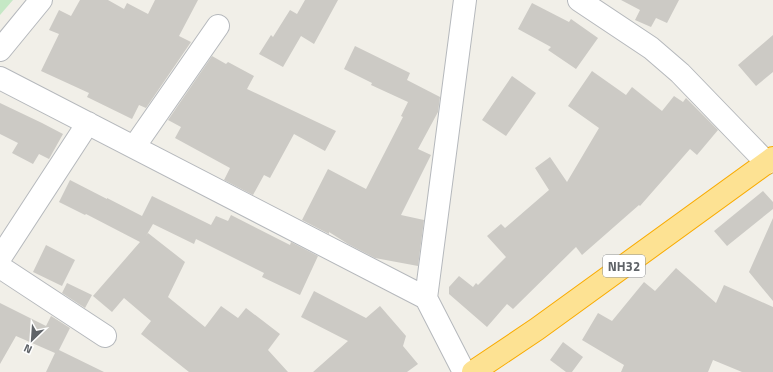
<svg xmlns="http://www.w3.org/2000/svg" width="773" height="372" viewBox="0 0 773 372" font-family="'Titillium Web',sans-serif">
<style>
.green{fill:#c5e8c5}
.building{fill:#cccac5}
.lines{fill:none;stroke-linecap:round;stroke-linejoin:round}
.minor-casing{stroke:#b5b8bc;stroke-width:24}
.highway-casing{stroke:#f9ab00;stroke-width:24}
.minor{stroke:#fff;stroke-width:22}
.highway{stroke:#fde293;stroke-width:22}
.labels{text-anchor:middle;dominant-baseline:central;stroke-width:3.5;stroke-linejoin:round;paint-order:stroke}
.shield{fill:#fff;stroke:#8f9295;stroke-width:1}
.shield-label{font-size:13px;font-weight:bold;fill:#5f6368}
</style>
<rect width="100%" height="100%" fill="#f1efe8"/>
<path class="green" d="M 0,0 L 13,0 L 0,15 Z"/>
<path class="building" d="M 80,0 L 108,0 L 124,9 L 127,3 L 148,14 L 155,0 L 198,0 L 179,36 L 191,42 L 146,108 L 139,105 L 132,119 L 87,97 L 89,93 L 41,71 L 59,34 L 49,30 L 59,10 L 71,16 Z
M 305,0 L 338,0 L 314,44 L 301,36 L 283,67 L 259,54 L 271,35 L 273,37 L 290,10 L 297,14 Z
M 621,0 L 679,0 L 667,23 L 656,18 L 651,27 L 635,20 L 640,10 Z
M 532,3 L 569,22 L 571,19 L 598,38 L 576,69 L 548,50 L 551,47 L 518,29 Z
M 773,35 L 773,72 L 756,86 L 738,65 Z
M 355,46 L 410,73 L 407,80 L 440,97 L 438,112 L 418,149 L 431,155 L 401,215 L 424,220 L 418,266 L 375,258 L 348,244 L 329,232 L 329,234 L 302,220 L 328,169 L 366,189 L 403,117 L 401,116 L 408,102 L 371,85 L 372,83 L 344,69 Z
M 212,56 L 226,64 L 228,62 L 254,76 L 247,89 L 336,131 L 325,151 L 294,134 L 270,178 L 264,175 L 253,195 L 224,180 L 230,168 L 175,138 L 181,127 L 168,120 Z
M 592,71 L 626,95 L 632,87 L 662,111 L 674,96 L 683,102 L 686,98 L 718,130 L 697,155 L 690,149 L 640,206 L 639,205 L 582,255 L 576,247 L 513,309 L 507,304 L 487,327 L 449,294 L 449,287 L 459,276 L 473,287 L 476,283 L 478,285 L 506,257 L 487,236 L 501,224 L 505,228 L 549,190 L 535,168 L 550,157 L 567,182 L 599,128 L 568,106 Z
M 512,76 L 536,93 L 506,136 L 482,120 Z
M 0,103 L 42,123 L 63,134 L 49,159 L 39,154 L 33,164 L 12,153 L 18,143 L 0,134 Z
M 70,180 L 107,199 L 107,198 L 142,216 L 152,196 L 211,225 L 216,216 L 228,221 L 231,215 L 290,245 L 291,242 L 318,256 L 300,295 L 262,277 L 264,273 L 196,239 L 194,244 L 153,224 L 146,236 L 148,233 L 185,262 L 168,297 L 205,327 L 221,306 L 238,318 L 246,308 L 280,334 L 268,350 L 288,372 L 189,372 L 141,334 L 151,321 L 124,298 L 112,312 L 93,296 L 140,242 L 86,214 L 85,215 L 59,202 Z
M 763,191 L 773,202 L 773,209 L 727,246 L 714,231 Z
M 773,218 L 773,301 L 749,272 Z
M 46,245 L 75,260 L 62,286 L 33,272 Z
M 676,268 L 716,303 L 724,285 L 773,307 L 773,372 L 742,372 L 713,360 L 708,372 L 621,372 L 624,365 L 582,340 L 598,313 L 612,321 L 644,282 L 655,291 Z
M 67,283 L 92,295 L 85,308 L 62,293 Z
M 314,291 L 366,318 L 380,306 L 406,336 L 403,346 L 418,364 L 407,372 L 313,372 L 348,341 L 301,317 Z
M 0,303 L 46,326 L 51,316 L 70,328 L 59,350 L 104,372 L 46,372 L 55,353 L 16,336 L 0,364 Z
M 563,342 L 583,357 L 572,372 L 566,372 L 550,360 Z"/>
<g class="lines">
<g class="minor-casing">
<path id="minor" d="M 579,0 L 651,48 L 680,73 L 767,163
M 0,50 L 41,0
M 0,78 L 426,298
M 134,147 L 218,26
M 0,258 L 88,123
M 0,267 L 105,336
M 464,372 L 426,298 L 465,0"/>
</g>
<g class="highway-casing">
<path id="highway" d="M 473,372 L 537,329 L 773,158"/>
</g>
<use href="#minor" class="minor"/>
<use href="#highway" class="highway"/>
</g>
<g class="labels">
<rect class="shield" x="603" y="255" width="42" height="22" rx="3"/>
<g class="shield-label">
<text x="624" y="266">NH32</text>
</g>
</g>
<g transform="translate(32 340) rotate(205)" stroke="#ffffff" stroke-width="3" paint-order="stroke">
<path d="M0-3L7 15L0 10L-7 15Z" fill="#5f6368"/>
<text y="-6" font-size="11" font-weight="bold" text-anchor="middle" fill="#5f6368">N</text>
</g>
</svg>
